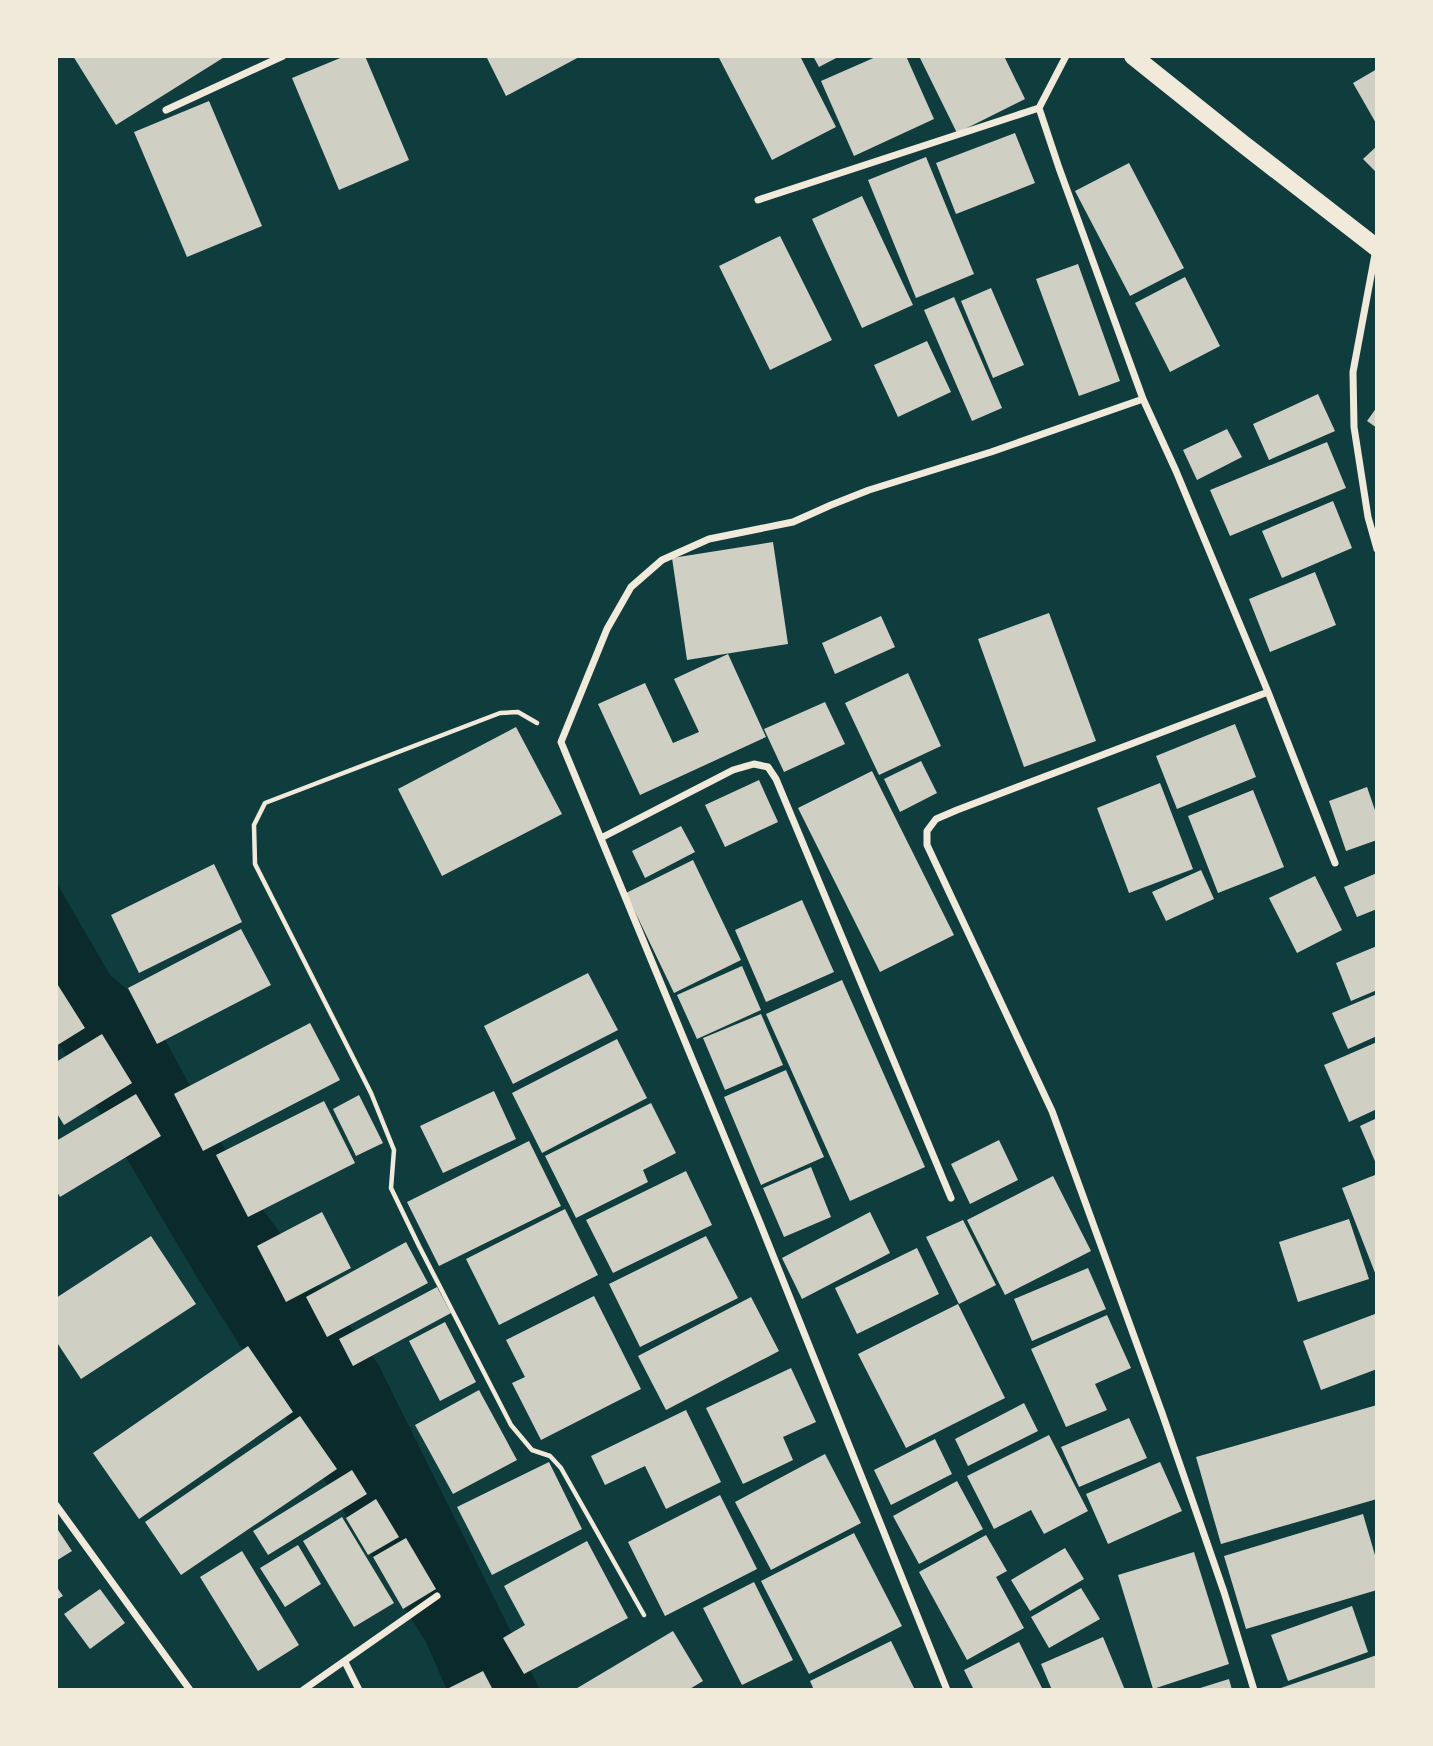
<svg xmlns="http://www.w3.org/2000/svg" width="1433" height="1746" viewBox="0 0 1433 1746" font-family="Merriweather,serif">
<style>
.water{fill:#0a2a2b}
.building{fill:#cfcfc3}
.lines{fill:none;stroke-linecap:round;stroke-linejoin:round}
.path{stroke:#f1e9da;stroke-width:4.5}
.minor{stroke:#f1e9da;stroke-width:7}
.primary{stroke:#f1e9da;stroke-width:18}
</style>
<rect width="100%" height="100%" fill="#0f3d3e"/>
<path class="water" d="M 56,882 L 110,975 L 146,1005 L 245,1186 L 378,1364 L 540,1690 L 447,1690 L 426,1642 L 195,1274 L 56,1039 Z"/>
<path class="building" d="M 73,56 L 226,56 L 116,125 Z
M 345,56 L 365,56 L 409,160 L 339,190 L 292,78 Z
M 486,56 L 581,56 L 506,96 Z
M 718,56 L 800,56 L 836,127 L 772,160 Z
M 813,56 L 840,56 L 819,67 Z
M 878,56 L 906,56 L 934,119 L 854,156 L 821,81 Z
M 919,56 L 1004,56 L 1025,99 L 957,133 Z
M 1377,69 L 1377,125 L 1353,83 Z
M 209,101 L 262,226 L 187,257 L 134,132 Z
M 1015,133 L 1035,183 L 956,214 L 936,163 Z
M 1377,146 L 1377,173 L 1363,159 Z
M 926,157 L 974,274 L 916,298 L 868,180 Z
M 1129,163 L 1184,268 L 1130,296 L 1075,191 Z
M 862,196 L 913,305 L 862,328 L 812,219 Z
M 780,236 L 832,340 L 770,370 L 719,266 Z
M 1078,264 L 1120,381 L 1079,396 L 1036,279 Z
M 1185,277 L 1220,346 L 1170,372 L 1135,303 Z
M 991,288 L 1024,365 L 993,378 L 961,301 Z
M 954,297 L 1002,408 L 972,421 L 924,310 Z
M 927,341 L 951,392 L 898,417 L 874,365 Z
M 1318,394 L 1335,431 L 1269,460 L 1253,424 Z
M 1377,407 L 1377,428 L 1367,421 Z
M 1227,429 L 1242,457 L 1197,480 L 1183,450 Z
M 1327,442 L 1346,488 L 1230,536 L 1210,490 Z
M 1333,501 L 1352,548 L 1282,578 L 1262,531 Z
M 773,542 L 788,644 L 687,660 L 672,558 Z
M 1315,572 L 1336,625 L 1270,652 L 1249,599 Z
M 1049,613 L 1096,741 L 1024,767 L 978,639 Z
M 881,616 L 895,647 L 835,674 L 822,643 Z
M 728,654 L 766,737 L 640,795 L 598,704 L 645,683 L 673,743 L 699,732 L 674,679 Z
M 908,673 L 941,746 L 879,775 L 845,703 Z
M 825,702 L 845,744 L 784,772 L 764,729 Z
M 1235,724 L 1256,777 L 1177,809 L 1156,756 Z
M 516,727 L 562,814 L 442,876 L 398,789 Z
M 921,761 L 937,793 L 900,812 L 884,779 Z
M 872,771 L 954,935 L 880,972 L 798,808 Z
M 759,780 L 778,822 L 725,847 L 705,805 Z
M 1160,783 L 1193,869 L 1129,893 L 1097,808 Z
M 1367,787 L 1377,816 L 1377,840 L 1346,851 L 1329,801 Z
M 1253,790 L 1284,867 L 1218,893 L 1188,816 Z
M 681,826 L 695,852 L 645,878 L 632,851 Z
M 693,860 L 741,960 L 674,993 L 626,893 Z
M 214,864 L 242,922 L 139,973 L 111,915 Z
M 1201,870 L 1214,899 L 1166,921 L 1152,892 Z
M 1377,873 L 1377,909 L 1357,917 L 1344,887 Z
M 1315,876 L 1342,930 L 1297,953 L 1269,898 Z
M 802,900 L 834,972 L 766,1002 L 735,930 Z
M 241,929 L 271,985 L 157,1044 L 128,988 Z
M 1377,946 L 1377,990 L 1351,1001 L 1336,963 Z
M 742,966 L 761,1010 L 697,1039 L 677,995 Z
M 588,973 L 618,1030 L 513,1084 L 484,1026 Z
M 842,980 L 925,1167 L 850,1201 L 766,1014 Z
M 56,982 L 85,1028 L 56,1046 Z
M 1377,994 L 1377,1036 L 1348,1049 L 1332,1013 Z
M 761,1014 L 783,1065 L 725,1090 L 703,1038 Z
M 310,1023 L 340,1080 L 203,1151 L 174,1094 Z
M 102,1034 L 132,1083 L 64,1125 L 56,1112 L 56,1062 Z
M 617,1039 L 647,1098 L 542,1153 L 512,1093 Z
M 1377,1042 L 1377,1109 L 1349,1122 L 1324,1065 Z
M 786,1070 L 824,1157 L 761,1185 L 724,1097 Z
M 494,1091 L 516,1139 L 443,1173 L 420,1126 Z
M 136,1094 L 161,1136 L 60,1197 L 56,1190 L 56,1141 Z
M 359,1095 L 383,1143 L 356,1156 L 333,1109 Z
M 324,1101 L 355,1163 L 248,1217 L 216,1155 Z
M 651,1103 L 676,1153 L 643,1170 L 648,1182 L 576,1218 L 545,1156 Z
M 1377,1118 L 1377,1166 L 1360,1126 Z
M 999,1140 L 1018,1180 L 970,1204 L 951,1164 Z
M 529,1141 L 561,1206 L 439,1266 L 407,1202 Z
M 811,1167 L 831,1217 L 784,1237 L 763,1188 Z
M 686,1171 L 712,1225 L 613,1273 L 586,1220 Z
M 1375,1175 L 1377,1179 L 1377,1278 L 1342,1188 Z
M 1053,1176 L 1091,1251 L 1005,1295 L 967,1220 Z
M 565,1209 L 598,1275 L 499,1325 L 466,1259 Z
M 322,1212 L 351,1268 L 286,1302 L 257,1246 Z
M 870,1212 L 890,1253 L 802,1299 L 782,1258 Z
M 1349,1219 L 1369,1279 L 1298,1302 L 1279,1242 Z
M 963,1220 L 996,1285 L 959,1304 L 926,1237 Z
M 151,1236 L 196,1304 L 81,1379 L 56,1341 L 56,1298 Z
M 706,1236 L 738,1298 L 640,1347 L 609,1284 Z
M 406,1242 L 428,1283 L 327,1337 L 306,1297 Z
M 917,1248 L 939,1294 L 857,1334 L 835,1288 Z
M 1088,1268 L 1106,1309 L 1032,1341 L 1014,1299 Z
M 437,1287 L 451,1313 L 353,1366 L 339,1339 Z
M 594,1296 L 641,1389 L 541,1440 L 512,1383 L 525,1377 L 506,1340 Z
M 751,1297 L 779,1351 L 666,1410 L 638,1356 Z
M 958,1304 L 1005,1398 L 906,1448 L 858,1354 Z
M 1375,1314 L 1377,1319 L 1377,1369 L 1321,1390 L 1303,1341 Z
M 1107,1315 L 1131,1368 L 1095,1384 L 1107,1410 L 1066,1427 L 1031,1349 Z
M 445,1322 L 476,1382 L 440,1401 L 409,1341 Z
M 248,1346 L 293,1412 L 139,1519 L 93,1453 Z
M 791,1368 L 816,1422 L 783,1437 L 793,1460 L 743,1484 L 706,1408 Z
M 479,1390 L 517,1460 L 453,1494 L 415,1425 Z
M 1024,1403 L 1038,1431 L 968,1466 L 955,1439 Z
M 1377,1405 L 1377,1499 L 1221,1544 L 1196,1457 Z
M 686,1410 L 721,1482 L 666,1509 L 645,1466 L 605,1485 L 591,1456 Z
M 300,1416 L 337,1469 L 181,1575 L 145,1522 Z
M 1129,1418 L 1147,1458 L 1079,1487 L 1061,1447 Z
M 1049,1435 L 1088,1511 L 1044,1534 L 1031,1510 L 994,1529 L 967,1476 Z
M 935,1439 L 952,1474 L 891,1505 L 874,1470 Z
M 825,1454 L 861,1523 L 771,1570 L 735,1502 Z
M 549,1462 L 582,1529 L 492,1575 L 457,1507 Z
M 1160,1462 L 1182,1511 L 1108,1544 L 1086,1494 Z
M 352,1470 L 367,1494 L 268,1555 L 253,1531 Z
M 957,1481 L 983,1529 L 919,1564 L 893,1516 Z
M 720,1495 L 757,1569 L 665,1616 L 628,1542 Z
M 376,1499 L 399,1537 L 368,1555 L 346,1518 Z
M 1363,1514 L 1377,1562 L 1377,1590 L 1246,1629 L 1224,1556 Z
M 342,1517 L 394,1603 L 354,1627 L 303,1541 Z
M 56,1527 L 72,1551 L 56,1561 Z
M 854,1533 L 902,1626 L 809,1674 L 761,1581 Z
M 986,1535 L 1007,1571 L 996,1577 L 1024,1628 L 967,1660 L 919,1572 Z
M 406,1538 L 436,1589 L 403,1609 L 373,1557 Z
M 587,1541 L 628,1618 L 524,1674 L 503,1638 L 525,1625 L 504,1586 Z
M 298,1545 L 321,1584 L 285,1607 L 260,1568 Z
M 1065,1548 L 1084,1579 L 1030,1611 L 1011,1580 Z
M 242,1551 L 299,1645 L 258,1671 L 200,1577 Z
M 1194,1552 L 1229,1664 L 1153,1689 L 1118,1575 Z
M 754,1582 L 793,1660 L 742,1685 L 703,1608 Z
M 56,1586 L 63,1596 L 56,1600 Z
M 1081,1588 L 1100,1619 L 1049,1648 L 1031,1617 Z
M 100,1589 L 125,1623 L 90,1649 L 64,1614 Z
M 1352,1606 L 1368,1652 L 1288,1681 L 1271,1635 Z
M 673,1631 L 703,1681 L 688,1690 L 574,1690 Z
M 1103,1637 L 1125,1690 L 1052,1690 L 1041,1664 Z
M 891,1641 L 915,1690 L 814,1690 L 810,1681 Z
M 1019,1642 L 1043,1690 L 974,1690 L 964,1670 Z
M 1377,1655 L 1377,1690 L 1275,1690 Z
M 483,1671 L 493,1690 L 445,1690 Z
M 1229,1679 L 1232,1690 L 1197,1690 L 1197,1689 Z"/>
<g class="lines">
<path class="path" d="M 537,723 L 518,712 L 500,713 L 265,803 L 254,825 L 255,864 L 371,1093 L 394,1150 L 391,1188 L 419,1246 L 511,1425 L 532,1450 L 550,1456 L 561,1468 L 644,1615"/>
<path class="minor" d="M 1066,56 L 1039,108 L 1059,168 L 1143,399 L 1176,471 L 1268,692 L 1335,863
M 166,110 L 283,56
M 758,200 L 1039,108
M 1376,249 L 1353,372 L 1354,427 L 1368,517 L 1377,549
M 601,838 L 733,770 L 754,764 L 768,767 L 776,779 L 951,1198
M 56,1505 L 190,1690
M 345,1662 L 359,1690
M 303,1690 L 437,1596
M 947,1690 L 758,1218 L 561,742 L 607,629 L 631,587 L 662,560 L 709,539 L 793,522 L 831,505 L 869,490 L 991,452 L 1143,399
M 1254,1690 L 1224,1592 L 1162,1413 L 1052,1111 L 927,845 L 927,831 L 936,819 L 957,810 L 1268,692"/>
<path class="primary" d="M 1133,56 L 1243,144 L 1377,248"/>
</g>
<rect width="1433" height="1746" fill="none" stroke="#f1e9da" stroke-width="116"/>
</svg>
